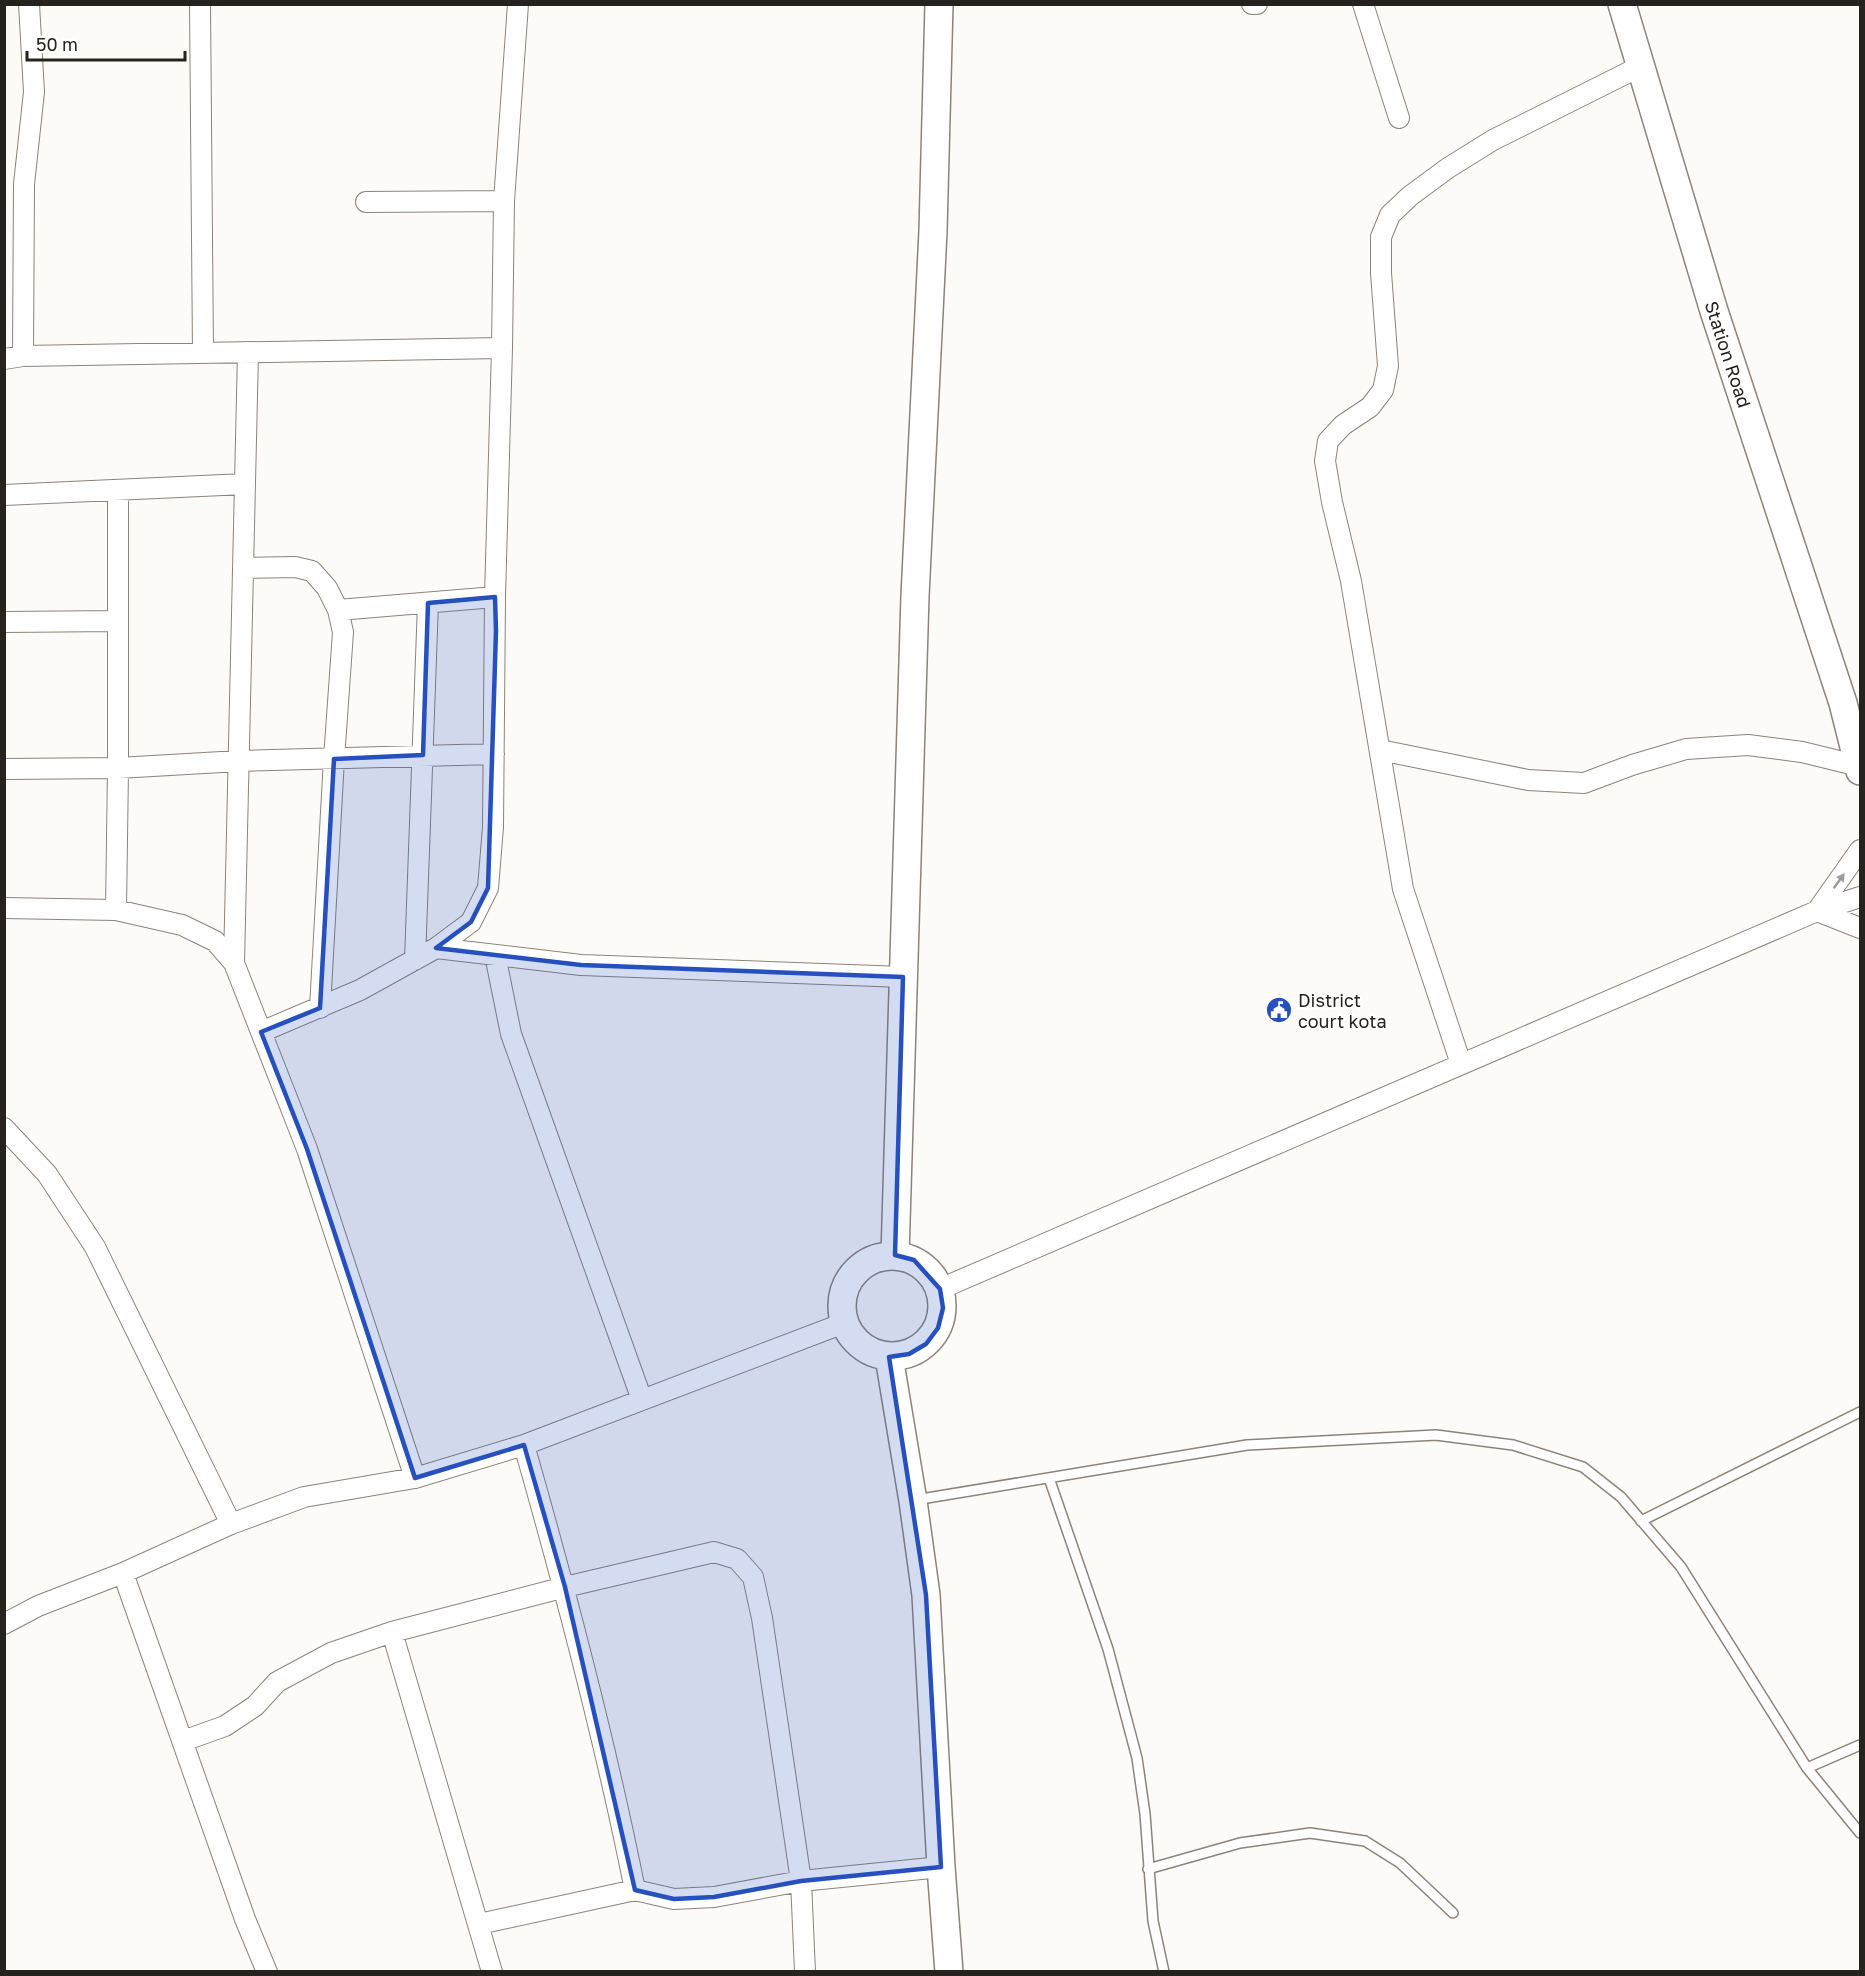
<svg xmlns="http://www.w3.org/2000/svg" width="1865" height="1976" viewBox="0 0 1865 1976" font-family="'Golos Text',sans-serif">
<style>
.lines{fill:none;stroke-linecap:round;stroke-linejoin:round}
.lane-casing{stroke:#8e8378;stroke-width:12}
.street-casing{stroke:#8e8378;stroke-width:22}
.secondary-casing{stroke:#8e8378;stroke-width:30}
.lane{stroke:#fff;stroke-width:9}
.street{stroke:#fff;stroke-width:20}
.secondary{stroke:#fff;stroke-width:27}
.oneway{fill:#9d9c99}
.marked{fill:#2650be;fill-opacity:0.2;stroke:#2650be;stroke-width:4.5;stroke-linejoin:round}
.labels{text-anchor:middle;dominant-baseline:central;stroke-width:4.5;stroke-linejoin:round;paint-order:stroke}
.street-label{font-size:18px;fill:#26221d;stroke:#fff}
.poi-label{font-size:18px;fill:#26221d;stroke:#fff;text-anchor:start}
</style>
<rect width="100%" height="100%" fill="#fdfbf8"/>
<g class="lines">
<g class="lane-casing">
<path id="lane" d="M 1049,1478 L 1108,1649 L 1137,1758 L 1145,1814 L 1153,1921 L 1164,1972
M 915,1500 L 1247,1445 L 1436,1435 L 1513,1445 L 1583,1467 L 1621,1497 L 1681,1567 L 1807,1768 L 1860,1833
M 1641,1521 L 1860,1412
M 1807,1768 L 1860,1745
M 1148,1869 L 1240,1843 L 1310,1833 L 1365,1841 L 1400,1863 L 1453,1913"/>
</g>
<g class="street-casing">
<path id="street" d="M 200,4 L 203,353
M 1252,4 L 1257,4
M 1363,4 L 1399,118
M 366,202 L 504,201
M 23,356 L 24,184 L 34,92 L 29,4
M 4,359 L 23,356 L 502,348
M 4,495 L 245,484
M 243,568 L 295,567 L 312,571 L 327,588 L 338,610 L 343,632 L 334,759 L 320,1008
M 338,610 L 495,597
M 4,622 L 117,621
M 1380,750 L 1528,780 L 1584,783 L 1632,765 L 1686,749 L 1748,745 L 1802,752 L 1859,766
M 4,769 L 118,768 L 239,761 L 494,754
M 1860,850 L 1817,911 L 1860,928
M 4,908 L 116,910 L 182,925 L 215,941 L 234,963 L 307,1149 L 415,1478
M 116,910 L 118,768 L 118,491
M 436,948 L 581,965 L 903,977
M 495,955 L 511,1034 L 642,1400
M 415,960 L 428,603
M 234,963 L 248,352
M 261,1032 L 360,990 L 436,948 L 471,922 L 488,888 L 493,827 L 495,597 L 502,348 L 504,201 L 518,4
M 1461,1064 L 1403,889 L 1351,581 L 1332,502 L 1325,461 L 1328,441 L 1343,425 L 1370,407 L 1383,390 L 1388,366 L 1381,273 L 1381,237 L 1390,215 L 1410,196 L 1448,168 L 1493,140 L 1641,66
M 4,1128 L 47,1174 L 95,1247 L 231,1524
M 940,1289 L 1817,911 L 1860,897
M 524,1445 C 566,1592 605,1740 635,1890
M 123,1573 L 245,1919 L 267,1972
M 4,1624 L 38,1606 L 123,1573 L 231,1524 L 304,1497 L 415,1478 L 524,1445 L 844,1323
M 392,1632 L 492,1972
M 183,1741 L 225,1726 L 255,1706 L 277,1682 L 331,1653 L 392,1632 L 565,1587 L 714,1552 L 737,1559 L 753,1577 L 762,1618 L 801,1881 L 805,1972
M 479,1924 L 635,1890 L 674,1899 L 714,1897 L 801,1881 L 941,1867"/>
</g>
<g class="secondary-casing">
<g id="secondary">
<path id="s1" d="M 1622,4 L 1714,311 L 1843,703 L 1860,771"/>
<path d="M 895,1255 L 915,596 L 933,231 L 939,4"/>
<circle cx="892" cy="1306" r="50"/>
<path d="M 889,1357 L 913,1501 L 926,1595 L 941,1867 L 949,1972"/>
</g>
</g>
<use href="#lane" class="lane"/>
<use href="#street" class="street"/>
<use href="#secondary" class="secondary"/>
</g>
<defs><path id="oneway-solid" d="M-6-.8H1V-3.2L6.5 0L1 3.2V.8H-6Z" transform="scale(1.5)"/></defs>
<use class="oneway" href="#oneway-solid" transform="translate(1839 881) rotate(-54)"/>
<path class="marked" d="M 495,597 L 496,631 L 488,888 L 471,922 L 436,948 L 581,965 L 903,977 L 895,1255 L 914,1260 L 940,1289 L 943,1308 L 938,1328 L 926,1344 L 909,1354 L 889,1357 L 926,1595 L 941,1867 L 801,1881 L 714,1897 L 674,1899 L 635,1890 L 565,1587 L 524,1445 L 415,1478 L 307,1149 L 261,1032 L 320,1008 L 334,759 L 423,755 L 428,603 Z"/>
<defs>
<g id="civic-disc" transform="scale(1.35)"><circle r="9.5" fill="#2650be" stroke="#fff"/><path d="M-.6-6.5H3V-4.5H.6V-3L4-1V1h2V6H-6V1h2V-1L-.6-3ZM-1.2 2.5V6h2.4V2.5Z" fill="#fff"/></g>
</defs>
<g fill-rule="evenodd">
<use href="#civic-disc" x="1279" y="1010"/>
</g>
<g class="labels">
<g class="street-label">
<text stroke="none"><textPath href="#s1" startOffset="366">Station Road</textPath></text>
</g>
<g class="poi-label">
<text x="1298" y="1000">District<tspan x="1298" dy="21">court kota</tspan></text>
</g>
</g>
<rect width="1865" height="1976" fill="none" stroke="#26221d" stroke-width="12"/>
<path d="M27 51v9h158v-9" fill="none" stroke="#26221d" stroke-width="3"/>
<text x="36" y="51" font-size="18" fill="#26221d" stroke="#ffffff" stroke-width="4.5" paint-order="stroke">50 m</text>
</svg>
